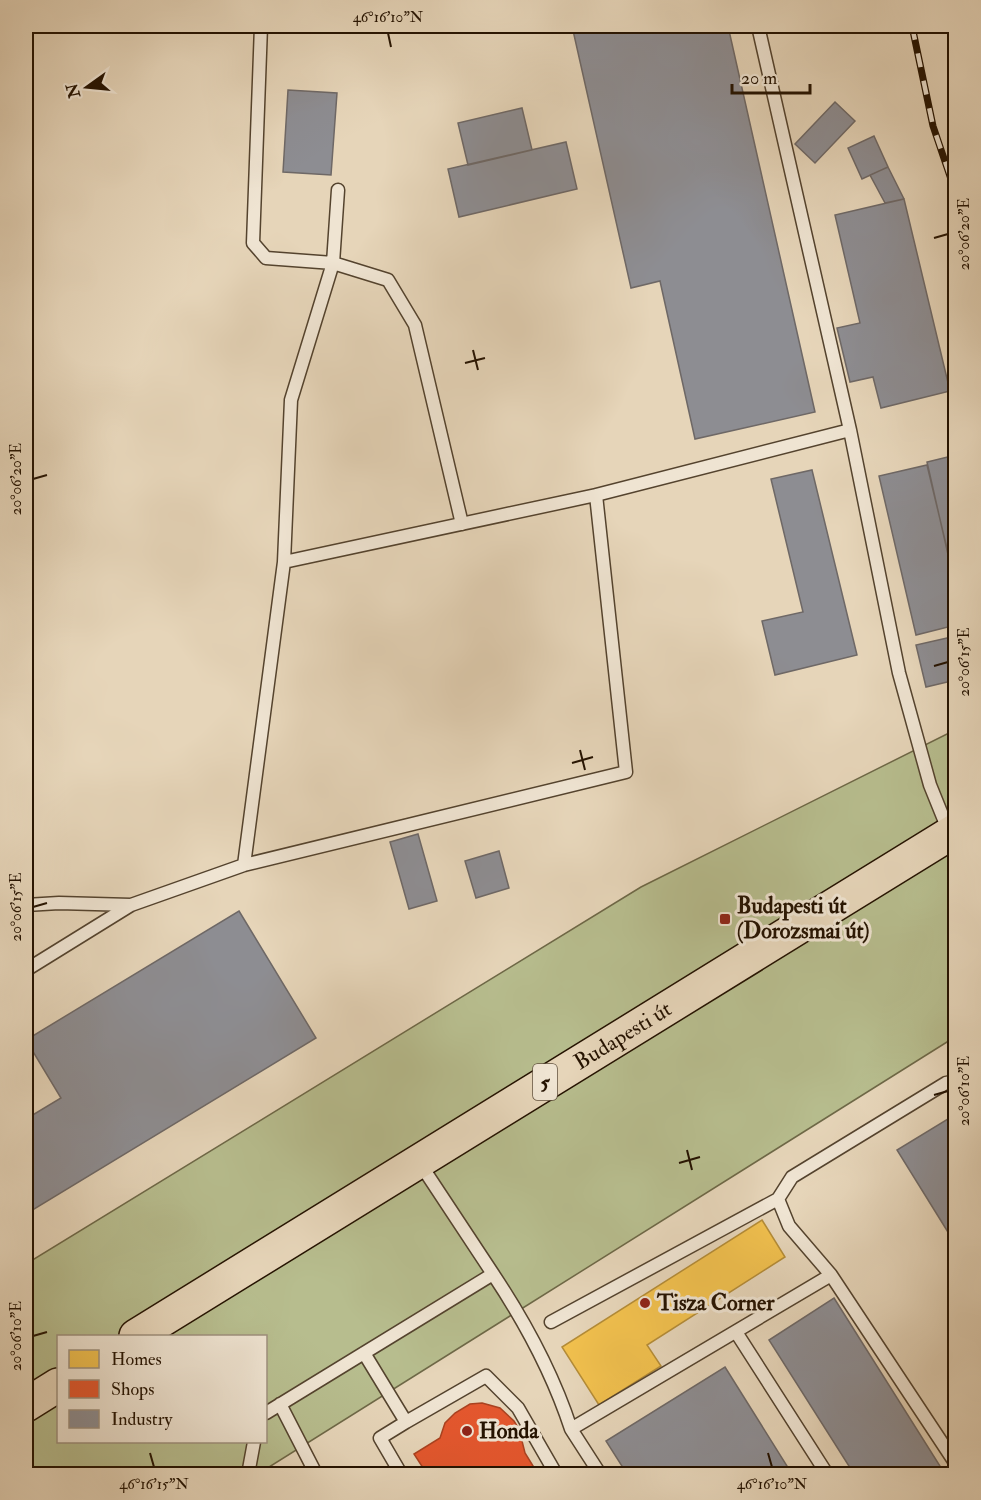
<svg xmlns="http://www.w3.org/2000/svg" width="981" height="1500" viewBox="0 0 981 1500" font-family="'IM FELL Double Pica',serif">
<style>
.green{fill:#b7bd8e;stroke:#6e6847;stroke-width:1.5;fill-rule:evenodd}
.homes{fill:#f2c14e;stroke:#b48c37;stroke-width:1.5}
.shops{fill:#e4572e;stroke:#aa4220;stroke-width:1.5}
.industry{fill:#8d8d92;stroke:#6e6866;stroke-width:1.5}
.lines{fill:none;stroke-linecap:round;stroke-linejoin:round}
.lane-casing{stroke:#54432e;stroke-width:15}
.primary-casing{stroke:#241200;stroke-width:36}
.lane{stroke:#efe4d2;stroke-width:12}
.primary{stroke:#e6d5b9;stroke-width:33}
.rail-casing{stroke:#241200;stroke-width:7}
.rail{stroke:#efe4d2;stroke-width:4.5;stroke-dasharray:14;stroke-linecap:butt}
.ticks{fill:none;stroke:#241200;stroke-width:2}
.poi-dot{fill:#8f2418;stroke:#efe4d2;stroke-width:2}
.labels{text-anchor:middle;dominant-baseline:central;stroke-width:6;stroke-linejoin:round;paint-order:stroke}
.shield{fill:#efe4d2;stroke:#61513f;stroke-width:1.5}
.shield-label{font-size:21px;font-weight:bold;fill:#241200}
.poi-label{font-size:22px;font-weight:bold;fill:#241200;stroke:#efe4d2;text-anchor:start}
.street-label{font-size:22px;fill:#241200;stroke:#efe4d2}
.neatline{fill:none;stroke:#241200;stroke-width:2}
.ticks-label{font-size:15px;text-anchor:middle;fill:#241200}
</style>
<rect width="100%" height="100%" fill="#e6d5b9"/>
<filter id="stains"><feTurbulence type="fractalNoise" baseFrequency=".00333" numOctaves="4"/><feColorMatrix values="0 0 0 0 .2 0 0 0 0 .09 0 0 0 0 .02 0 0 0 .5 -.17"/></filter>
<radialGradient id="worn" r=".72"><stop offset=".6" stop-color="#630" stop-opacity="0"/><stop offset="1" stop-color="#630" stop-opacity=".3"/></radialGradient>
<path class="green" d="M 955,730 L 955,1037 L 258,1474 L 26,1474 L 26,1260 L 31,1261 L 641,887 ZM 58,1336 L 266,1336 L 266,1442 L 58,1442 Z"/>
<path class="homes" d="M 762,1220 L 785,1257 L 647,1345 L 661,1366 L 599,1405 L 562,1347 Z"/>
<path class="shops" d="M 482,1403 L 500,1408 L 514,1421 L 519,1429 L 525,1453 L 538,1474 L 427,1474 L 414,1454 L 440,1438 L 445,1423 L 455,1413 L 470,1404 Z"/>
<path class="industry" d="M 572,26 L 728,26 L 815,412 L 695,439 L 660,281 L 631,288 Z
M 288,90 L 337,93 L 331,175 L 283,172 Z
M 835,102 L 855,121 L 815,163 L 795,144 Z
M 522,108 L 532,150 L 468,165 L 458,123 Z
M 874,136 L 888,167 L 862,179 L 848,148 Z
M 566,142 L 577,189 L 459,217 L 448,169 Z
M 888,167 L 904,199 L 885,203 L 870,175 Z
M 904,199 L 950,391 L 881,408 L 873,377 L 850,382 L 837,328 L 860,323 L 835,215 Z
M 956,455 L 956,558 L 949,559 L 927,462 Z
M 927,465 L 956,586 L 956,625 L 916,635 L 879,476 Z
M 812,470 L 857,655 L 775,675 L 762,621 L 803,612 L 771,479 Z
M 956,636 L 956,680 L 926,687 L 916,645 Z
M 418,834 L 437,901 L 409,909 L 390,842 Z
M 499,851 L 509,888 L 476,898 L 465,861 Z
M 239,911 L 316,1038 L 26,1214 L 26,1119 L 61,1098 L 26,1040 Z
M 956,1114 L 956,1245 L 897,1150 Z
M 834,1298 L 945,1474 L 854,1474 L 769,1340 Z
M 725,1367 L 792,1474 L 627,1474 L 606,1441 Z"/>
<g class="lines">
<g class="lane-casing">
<path id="lane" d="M 261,26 L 253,243 L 266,258 L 333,263 L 388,280 L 415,325 L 462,524
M 758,26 L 850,430 L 899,673 L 930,785 L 949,832
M 284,562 L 291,400 L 333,263 L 338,190
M 244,865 L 284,562 L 596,495
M 26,905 L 59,903 L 131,905
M 26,970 L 131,905 L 244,865 L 626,772 L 596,495 L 850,430
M 493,1274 C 525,1322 553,1374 571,1429 L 831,1275 L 956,1464
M 831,1275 L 789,1226 L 778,1199 L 792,1177 L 946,1083 L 956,1081
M 551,1322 L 778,1199
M 736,1332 L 827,1474
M 364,1353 L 406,1422 L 380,1438 L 401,1474
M 280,1404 L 316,1474
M 266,1413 L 493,1274 L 419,1162
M 406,1422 L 486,1376 L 518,1408 L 556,1474
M 571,1429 L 600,1474
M 253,1474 L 249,1469 L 254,1442"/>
</g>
<g class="primary-casing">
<g id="primary">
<path id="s1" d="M 136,1336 L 956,830"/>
<path d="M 26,1405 L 58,1385"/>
</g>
</g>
<use href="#lane" class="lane"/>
<use href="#primary" class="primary"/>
<g class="rail-casing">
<path id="rail" d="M 912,26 L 933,126 L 956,194"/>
</g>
<use href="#rail" class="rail"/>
</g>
<path class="ticks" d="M 388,33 L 391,47M 934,238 L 948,234M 473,350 L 478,370M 465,363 L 485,358M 33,479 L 47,475M 934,666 L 948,662M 580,750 L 585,770M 572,763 L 593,757M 33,907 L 47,903M 934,1095 L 948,1091M 687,1150 L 692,1170M 679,1163 L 700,1157M 33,1336 L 47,1332M 150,1453 L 154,1467M 768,1453 L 772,1467"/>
<g class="poi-dot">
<rect x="719" y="913" width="12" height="12" rx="3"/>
<circle cx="645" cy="1303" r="6"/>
<circle cx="467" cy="1431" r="6"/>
</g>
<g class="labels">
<rect class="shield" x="533" y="1064" width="24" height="36" rx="4.5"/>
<g class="shield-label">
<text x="545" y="1082">5</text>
</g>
<g class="poi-label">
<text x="737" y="906">Budapesti út<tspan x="737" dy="25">(Dorozsmai út)</tspan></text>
<text x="657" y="1303">Tisza Corner</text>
<text x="479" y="1431">Honda</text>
</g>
<g class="street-label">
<text stroke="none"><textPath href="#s1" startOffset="572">Budapesti út</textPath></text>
</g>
</g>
<rect width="981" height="1500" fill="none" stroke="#e6d5b9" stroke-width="66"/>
<rect x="57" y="1335" width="210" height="108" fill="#efe4d2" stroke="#9e907e" stroke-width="1.5"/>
<rect x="69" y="1350" width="30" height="18" fill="#f2c14e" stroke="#9e907e" stroke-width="1.5"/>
<text x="111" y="1365" font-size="18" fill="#241200">Homes</text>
<rect x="69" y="1380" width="30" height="18" fill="#e4572e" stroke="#9e907e" stroke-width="1.5"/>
<text x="111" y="1395" font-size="18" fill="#241200">Shops</text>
<rect x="69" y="1410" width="30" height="18" fill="#8d8d92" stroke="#9e907e" stroke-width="1.5"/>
<text x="111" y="1425" font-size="18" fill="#241200">Industry</text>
<g transform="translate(87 87) rotate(255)" stroke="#efe4d2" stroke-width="4.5" paint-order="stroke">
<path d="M0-4.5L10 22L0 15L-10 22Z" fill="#241200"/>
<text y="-9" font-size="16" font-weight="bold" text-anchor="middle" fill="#241200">N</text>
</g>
<path d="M732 84v9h78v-9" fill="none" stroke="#241200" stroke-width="3"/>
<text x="741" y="84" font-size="18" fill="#241200" stroke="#efe4d2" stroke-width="4.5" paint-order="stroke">20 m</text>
<rect x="33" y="33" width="915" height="1434" class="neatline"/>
<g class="ticks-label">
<text x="388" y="22">46°16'10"N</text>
<text transform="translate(964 234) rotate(-90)" y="5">20°06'20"E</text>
<text transform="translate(16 479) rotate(-90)" y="5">20°06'20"E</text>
<text transform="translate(964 662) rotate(-90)" y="5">20°06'15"E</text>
<text transform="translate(16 907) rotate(-90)" y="5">20°06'15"E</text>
<text transform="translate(964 1091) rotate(-90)" y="5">20°06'10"E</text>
<text transform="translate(16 1336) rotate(-90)" y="5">20°06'10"E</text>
<text x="154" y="1489">46°16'15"N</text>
<text x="772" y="1489">46°16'10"N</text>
</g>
<rect width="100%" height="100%" filter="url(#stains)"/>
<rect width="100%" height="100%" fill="url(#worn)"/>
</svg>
